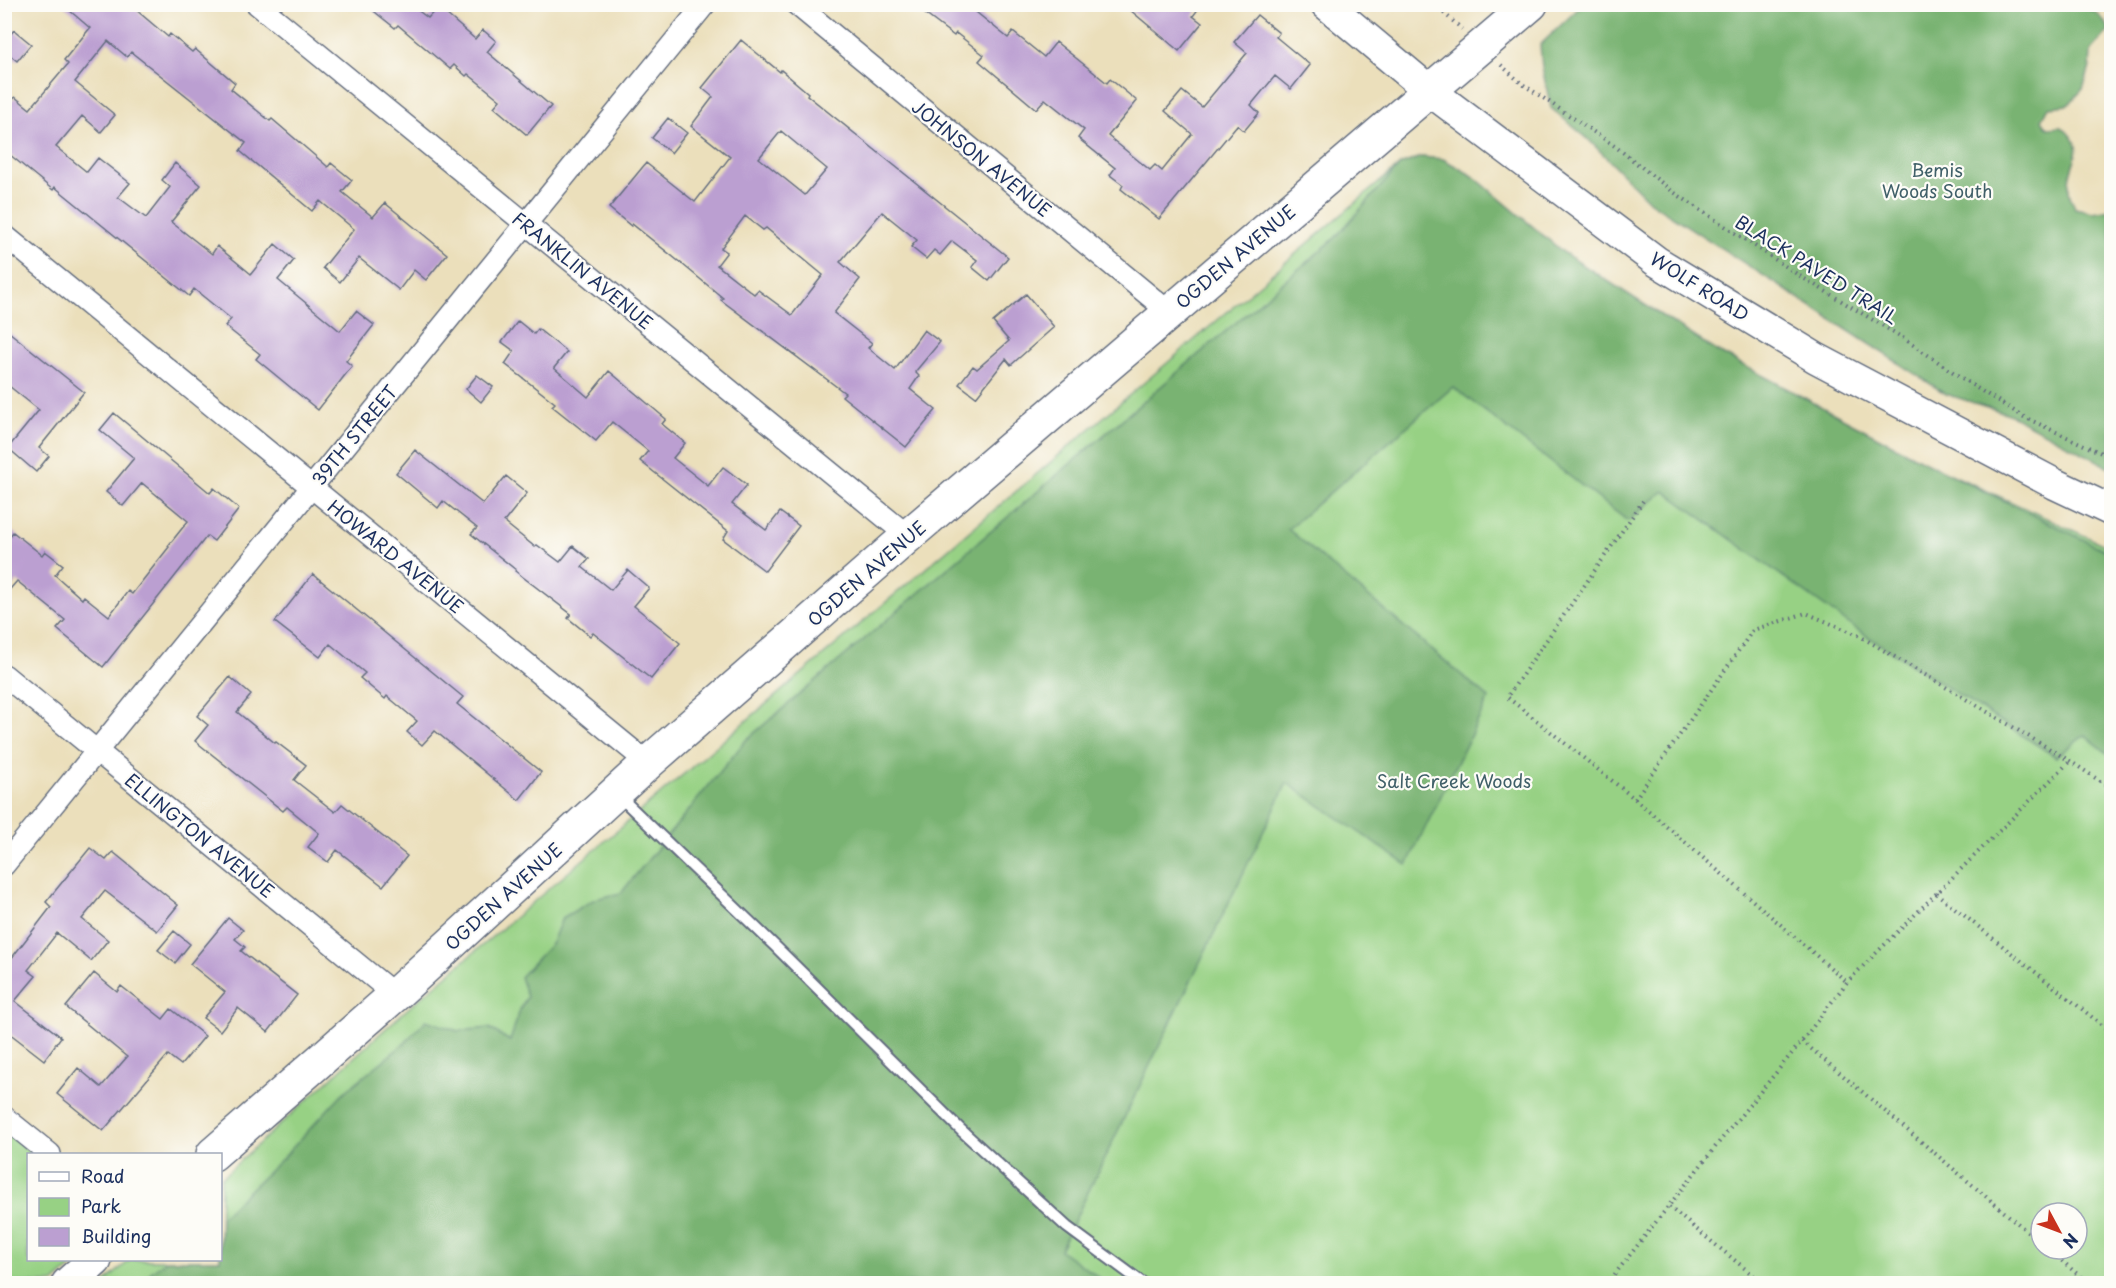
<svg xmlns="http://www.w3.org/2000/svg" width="2116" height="1288" viewBox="0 0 2116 1288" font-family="'Playpen Sans',sans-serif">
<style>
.green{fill:#97d184;stroke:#598071;stroke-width:1.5;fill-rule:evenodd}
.forest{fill:#79b372;stroke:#4a7168;stroke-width:1.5}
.building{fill:#bb9fd1;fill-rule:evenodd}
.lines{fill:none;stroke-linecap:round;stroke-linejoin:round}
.service-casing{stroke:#646d7f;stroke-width:14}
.minor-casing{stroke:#646d7f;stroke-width:24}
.secondary-casing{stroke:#646d7f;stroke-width:33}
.primary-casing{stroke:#646d7f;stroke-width:36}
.path{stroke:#646d7f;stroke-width:4;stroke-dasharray:1.5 4.5;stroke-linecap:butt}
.service{stroke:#fff;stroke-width:10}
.minor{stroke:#fff;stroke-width:21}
.secondary{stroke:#fff;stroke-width:30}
.primary{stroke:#fff;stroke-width:33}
.labels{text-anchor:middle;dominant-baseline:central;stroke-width:4.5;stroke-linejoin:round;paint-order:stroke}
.street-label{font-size:18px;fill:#1b2f5e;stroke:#fdfcf7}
.park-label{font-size:18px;fill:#406069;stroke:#fdfcf7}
</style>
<rect width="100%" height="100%" fill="#fdfcf7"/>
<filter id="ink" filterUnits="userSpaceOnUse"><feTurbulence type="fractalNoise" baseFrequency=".0167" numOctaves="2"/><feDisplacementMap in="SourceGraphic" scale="12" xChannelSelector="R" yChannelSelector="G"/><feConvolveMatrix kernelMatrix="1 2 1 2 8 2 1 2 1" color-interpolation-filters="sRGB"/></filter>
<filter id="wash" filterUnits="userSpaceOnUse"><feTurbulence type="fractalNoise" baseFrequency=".008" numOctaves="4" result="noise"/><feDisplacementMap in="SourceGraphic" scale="24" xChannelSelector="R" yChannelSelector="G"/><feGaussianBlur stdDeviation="1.35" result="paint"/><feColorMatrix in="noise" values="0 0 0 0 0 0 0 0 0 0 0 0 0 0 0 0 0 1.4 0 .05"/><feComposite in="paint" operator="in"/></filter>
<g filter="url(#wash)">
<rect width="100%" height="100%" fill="#ebdfbb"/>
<path class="green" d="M 1421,157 L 1443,159 L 1473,176 L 1564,253 L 1718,352 L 1927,463 L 2111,548 L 2111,1283 L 103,1284 L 130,1260 L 220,1260 L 221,1178 L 405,1011 L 1400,165 ZM 2041,1213 L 2077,1213 L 2077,1249 L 2041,1249 Z
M 4,1130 L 34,1154 L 28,1154 L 28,1260 L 80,1260 L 53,1283 L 5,1283 Z"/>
<path class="forest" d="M 2077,5 L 2097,13 L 2110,29 L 2091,51 L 2090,67 L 2083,89 L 2068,105 L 2049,107 L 2042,120 L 2048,128 L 2062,127 C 2092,153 2066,160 2069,190 C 2069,196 2073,202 2075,208 L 2093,212 L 2111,209 L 2111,468 L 2009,414 L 1946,394 L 1650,202 L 1588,139 L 1551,108 L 1542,68 L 1540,45 L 1582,5 Z
M 1421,157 L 1443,159 L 1473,176 L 1564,253 L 1718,352 L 1927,463 L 2111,553 L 2111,756 L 2085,735 L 2056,757 L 1856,629 L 1664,491 L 1628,521 L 1453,387 L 1288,529 L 1489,698 L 1407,865 L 1287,783 L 1060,1250 L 1107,1283 L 141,1284 L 152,1271 L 167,1260 L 220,1260 L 221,1217 L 284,1157 L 342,1094 L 405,1043 L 426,1020 L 458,1031 L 489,1028 L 510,1041 L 521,1007 L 527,997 L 520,977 L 552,943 L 562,918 L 595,899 L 621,893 L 746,740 L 1334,239 L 1400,165 Z"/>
<g id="blocks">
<path class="building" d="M 62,4 L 129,4 L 168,37 L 170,34 L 192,52 L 195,49 L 235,83 L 231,89 L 270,121 L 272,119 L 328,167 L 331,163 L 352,180 L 342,192 L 373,217 L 385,203 L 447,254 L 426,280 L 414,270 L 399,290 L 359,258 L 340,282 L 323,268 L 354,229 L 320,201 L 312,211 L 240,151 L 246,143 L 131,52 L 127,57 L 108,41 L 75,82 L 115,115 L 101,132 L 82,116 L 56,147 L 87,172 L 98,158 L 130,183 L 118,197 L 146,218 L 170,187 L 162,180 L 175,163 L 201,185 L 171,222 L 212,254 L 217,246 L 251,274 L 275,244 L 294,260 L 278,280 L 340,331 L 356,311 L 374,325 L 346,361 L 352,366 L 318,410 L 256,359 L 260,354 L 225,326 L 231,319 L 194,289 L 189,296 L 55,187 L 53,190 L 4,150 L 4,110 L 15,97 L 30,109 L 68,64 L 64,60 L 90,28 Z
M 365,4 L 414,4 L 412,6 L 428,18 L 438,7 L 475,39 L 483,30 L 496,41 L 487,52 L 551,106 L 527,135 L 494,107 L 500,100 L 468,74 L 466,76 L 454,65 L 450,69 L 398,25 L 395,28 Z
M 912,4 L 966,4 L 1008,38 L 1013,32 L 1044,57 L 1056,42 L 1107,83 L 1110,79 L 1137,101 L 1108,136 L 1150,170 L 1155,165 L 1162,171 L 1192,134 L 1165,111 L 1182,91 L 1202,107 L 1247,53 L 1234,42 L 1257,15 L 1279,33 L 1276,37 L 1310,65 L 1291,89 L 1275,76 L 1251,105 L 1259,113 L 1244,131 L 1237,125 L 1159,219 L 1121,189 L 1123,185 L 1110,175 L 1115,168 L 1078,138 L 1084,130 L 1045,99 L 1036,109 L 979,61 L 984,55 L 956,33 L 954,36 Z
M 1123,4 L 1202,4 L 1193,16 L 1202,23 L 1179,51 Z
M 14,30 L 31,44 L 17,61 L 4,50 L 4,42 Z
M 741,40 L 780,72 L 781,70 L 808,93 L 807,95 L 1008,257 L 989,281 L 972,267 L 977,260 L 952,241 L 940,255 L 934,250 L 926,259 L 911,247 L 917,240 L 882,212 L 840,262 L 860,279 L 834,313 L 872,343 L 868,348 L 895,370 L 924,330 L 940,342 L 915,372 L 919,376 L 910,389 L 936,410 L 906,447 L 842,396 L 845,393 L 721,300 L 723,298 L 682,264 L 632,224 L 631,226 L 609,208 L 646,163 L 695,202 L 730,157 L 691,126 L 713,97 L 702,88 ZM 781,131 L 827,169 L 805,195 L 759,158 ZM 745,216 L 763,230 L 766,228 L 823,275 L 792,315 L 758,290 L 754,294 L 717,265 L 727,252 L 721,248 Z
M 668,118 L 687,133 L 671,153 L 652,138 Z
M 1026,294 L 1054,327 L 1011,365 L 1006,359 L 976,397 L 959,384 L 973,366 L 977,369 L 1009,341 L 993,322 Z
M 518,321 L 534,334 L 538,329 L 567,352 L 554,368 L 588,397 L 609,371 L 666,419 L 662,424 L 685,443 L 673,458 L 708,486 L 723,467 L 747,485 L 732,504 L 766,530 L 780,512 L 799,526 L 765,571 L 723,539 L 728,531 L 640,461 L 648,451 L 612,422 L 596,441 L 552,406 L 555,403 L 505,364 L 514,351 L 502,342 Z
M 4,328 L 84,392 L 39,448 L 49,456 L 36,472 L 8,448 L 39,410 L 4,382 Z
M 477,375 L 493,387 L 481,402 L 466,389 Z
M 114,413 L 210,493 L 214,488 L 239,509 L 214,541 L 207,536 L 103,667 L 57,629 L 65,620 L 17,581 L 4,596 L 4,543 L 13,532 L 42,555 L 45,551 L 63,565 L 55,575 L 82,599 L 84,596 L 109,616 L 128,591 L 132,594 L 169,547 L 168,546 L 188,521 L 142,483 L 123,506 L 106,492 L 134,458 L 100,430 Z
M 415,450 L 483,504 L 506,476 L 527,493 L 504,522 L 535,547 L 537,545 L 560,562 L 573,546 L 589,559 L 582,567 L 611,590 L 628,570 L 649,588 L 634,606 L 680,643 L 651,679 L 593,633 L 590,636 L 568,618 L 571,614 L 515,571 L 516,570 L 471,534 L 477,528 L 443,501 L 438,508 L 396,473 Z
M 313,574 L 463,697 L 457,704 L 541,772 L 519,800 L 435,731 L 422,745 L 407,732 L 417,721 L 387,696 L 385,699 L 360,678 L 365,673 L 330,644 L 320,657 L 275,622 Z
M 230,677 L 251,695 L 237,712 L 275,743 L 276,742 L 306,765 L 294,780 L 335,812 L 342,804 L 407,856 L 383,886 L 337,850 L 328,862 L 308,847 L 319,833 L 287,807 L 283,811 L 195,741 L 208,725 L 197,716 Z
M 90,848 L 106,860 L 113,852 L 178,905 L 157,931 L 105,891 L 82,919 L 108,940 L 91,961 L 57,933 L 28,970 L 36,976 L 15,1001 L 61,1037 L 44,1060 L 4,1029 L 4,968 L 51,907 L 46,902 Z
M 228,918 L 243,930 L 235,939 L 245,947 L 241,951 L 297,995 L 268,1032 L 238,1008 L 220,1031 L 203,1018 L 225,992 L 190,964 Z
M 174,931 L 190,944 L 175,963 L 158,950 Z
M 94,973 L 117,992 L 121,986 L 163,1019 L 171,1009 L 205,1036 L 181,1065 L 168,1055 L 103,1131 L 57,1094 L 78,1068 L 101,1087 L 127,1057 L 66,1007 Z"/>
</g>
</g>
<g filter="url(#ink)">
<use href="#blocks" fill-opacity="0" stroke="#646d7f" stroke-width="1.5"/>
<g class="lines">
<g class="service-casing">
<path id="service" d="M 618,795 L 774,945 L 962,1131 L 1067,1227 L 1144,1284"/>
</g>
<g class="minor-casing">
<path id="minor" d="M 257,4 L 908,536
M 796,4 L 1169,312
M 4,235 L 648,763
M 4,675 L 395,995
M 4,865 L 705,4
M 4,1117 L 50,1154"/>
</g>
<g class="secondary-casing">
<path id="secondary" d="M 1326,4 L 1430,91 L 1656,261 L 1816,358 L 2055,484 L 2112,511"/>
</g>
<g class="primary-casing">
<path id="primary" d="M 213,1154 L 395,995 L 648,763 L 908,536 L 1531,4
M 68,1284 L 95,1260"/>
</g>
<path class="path" d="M 1439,9 L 1462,29
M 1501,65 L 1521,83 L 1616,147 L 1672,191 L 1800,276 L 1903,338 L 1975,387 L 2024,417 L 2112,458
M 1643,501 L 1507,697 L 1635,799 L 1847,982
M 1635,799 L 1753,630 L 1806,613 L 1858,635 L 2070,761 L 2112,789
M 1936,893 L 2112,1033
M 1802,1041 L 2041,1243
M 1669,1207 L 1764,1284
M 2048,1249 L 2089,1284
M 1607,1284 L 1720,1141 L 1802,1041 L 1847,982 L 2070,761"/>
<use href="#service" class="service"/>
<use href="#minor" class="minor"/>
<use href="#secondary" class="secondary"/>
<use href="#primary" class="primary"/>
</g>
</g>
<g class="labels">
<g class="street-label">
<text transform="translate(982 158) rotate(39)">JOHNSON AVENUE</text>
<text transform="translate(1235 256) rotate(-40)">OGDEN AVENUE</text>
<text transform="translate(1817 269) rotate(32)">BLACK PAVED TRAIL</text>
<text transform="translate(583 270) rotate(39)">FRANKLIN AVENUE</text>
<text transform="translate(1700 286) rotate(32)">WOLF ROAD</text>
<text transform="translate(354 435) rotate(-51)">39TH STREET</text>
<text transform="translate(396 556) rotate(39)">HOWARD AVENUE</text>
<text transform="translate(866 573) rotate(-41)">OGDEN AVENUE</text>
<text transform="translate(200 835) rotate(39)">ELLINGTON AVENUE</text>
<text transform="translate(503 896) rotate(-42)">OGDEN AVENUE</text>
</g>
<g class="park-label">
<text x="1937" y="169">Bemis<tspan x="1937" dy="21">Woods South</tspan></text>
<text x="1454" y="780">Salt Creek Woods</text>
</g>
</g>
<rect width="2116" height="1288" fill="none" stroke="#fdfcf7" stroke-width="24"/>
<rect x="27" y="1153" width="195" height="108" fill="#fdfcf7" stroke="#a3aaba" stroke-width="1.5"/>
<rect x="39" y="1172" width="30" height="9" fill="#ffffff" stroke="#a3aaba" stroke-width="1.5"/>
<text x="81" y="1183" font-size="18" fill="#1b2f5e">Road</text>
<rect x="39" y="1198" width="30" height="18" fill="#97d184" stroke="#a3aaba" stroke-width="1.5"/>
<text x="81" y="1213" font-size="18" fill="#1b2f5e">Park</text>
<rect x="39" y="1228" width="30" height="18" fill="#bb9fd1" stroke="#a3aaba" stroke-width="1.5"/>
<text x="81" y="1243" font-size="18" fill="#1b2f5e">Building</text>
<g transform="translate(2059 1231) rotate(131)"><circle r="28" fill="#fdfcf7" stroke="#a3aaba" stroke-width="1.5"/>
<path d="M0-4.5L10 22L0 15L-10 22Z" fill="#c8321e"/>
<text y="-9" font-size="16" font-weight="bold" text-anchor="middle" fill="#1b2f5e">N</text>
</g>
</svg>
